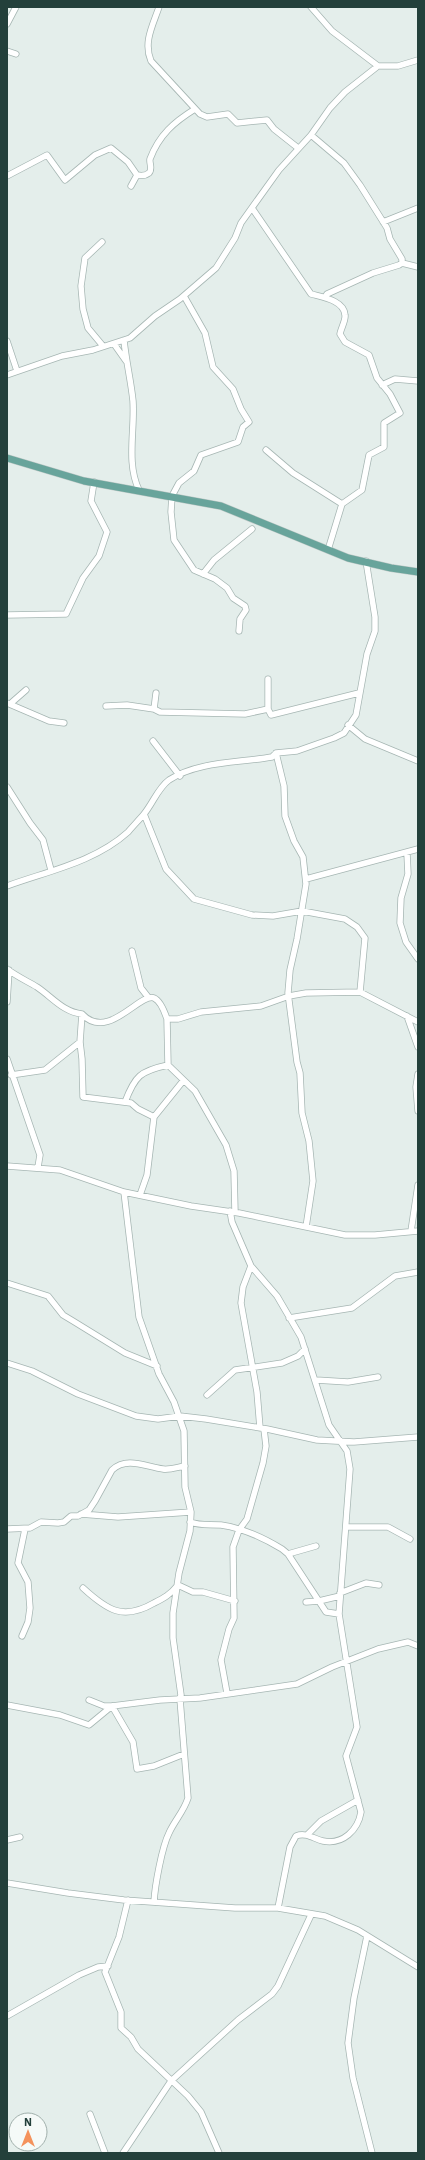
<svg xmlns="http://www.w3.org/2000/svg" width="425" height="2160" viewBox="0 0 425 2160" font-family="'IBM Plex Sans',sans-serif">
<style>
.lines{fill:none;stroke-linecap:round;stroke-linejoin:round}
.minor-casing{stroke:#a6b6b3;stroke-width:7}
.major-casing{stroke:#c1cac8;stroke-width:8}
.minor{stroke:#fff;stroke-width:5.5}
.major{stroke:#68a49b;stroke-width:7}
</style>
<rect width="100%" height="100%" fill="#e4eeeb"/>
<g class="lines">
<g class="minor-casing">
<path id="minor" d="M 159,7 C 153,25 143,42 151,61 L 200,114 L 207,117 L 228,114 L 237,123 L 267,120 L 274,129 L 298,148
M 311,7 L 332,31 L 378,66
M 7,24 L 16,7
M 7,51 L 16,54
M 311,135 L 344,163 L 360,185 L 387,228 L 390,239 L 402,259 L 402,263 L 399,265 L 373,273 L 327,294 L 325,297
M 7,176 L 47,155 L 65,180 L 95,155 L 111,148 L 128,162 L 137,175 C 141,176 145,176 149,173 C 153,169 149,163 150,159 C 159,135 174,122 195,109
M 131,186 L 137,175
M 252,208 L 311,294 C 321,297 344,300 345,315 C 346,320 341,328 340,334 L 345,342 L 369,355 L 377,378 L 390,394 L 400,413 L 384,423 L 384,447 L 369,455 L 362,490 L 342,504 L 328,550
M 383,222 L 418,208
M 102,242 L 85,258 L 81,286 L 83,309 L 88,328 L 103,346
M 402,263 L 418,267
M 184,296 L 205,333 L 213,367 L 233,389 L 241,409 L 249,422 L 243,427 L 238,442 L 201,455 L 194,471 L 179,483 L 172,496 L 171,512 L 174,540 L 194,570 L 215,579 L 227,588 L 233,598 L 245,606 L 246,610 L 240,619 L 239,631
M 124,340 C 126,361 131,381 133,401 C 135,431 126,463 139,490
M 7,341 L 17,371
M 114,344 L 126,361
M 7,375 L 62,356 L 93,350 L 130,338 L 155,316 L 180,299 L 216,268 L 235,238 L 241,223 L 279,170 L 311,135 L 330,108 L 345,92 L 378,66 L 398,66 L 418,60
M 382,385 L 395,379 L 418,381
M 266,450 L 293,473 L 342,504
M 203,574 L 214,560 L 252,529
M 7,615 L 66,614 L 83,578 L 99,556 L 107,532 L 91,501 L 94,482
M 268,679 L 268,709 L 271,715 L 359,693
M 156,693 L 154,709 L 160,712 L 245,714 L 268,709
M 7,703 L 49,721 L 64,723
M 10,704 L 26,690
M 106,706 L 127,705 L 154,709
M 348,725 L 365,739 L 418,761
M 153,741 L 180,776
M 276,753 L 284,786 L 285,816 L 294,841 L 303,857 L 306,884 L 297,939 L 290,970 L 288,993 L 297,1062 L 300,1073 L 302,1113 L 309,1141 L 313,1181 L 306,1227
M 7,787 L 30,823 L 43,840 L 51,870
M 144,814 L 166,869 L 194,899 L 252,915 L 273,916 L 302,911 L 345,919 L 357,927 L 365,938 L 360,992
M 407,853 L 408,874 L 401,898 L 400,923 L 406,942 L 418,959
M 306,879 L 418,849
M 7,886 C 48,871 95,862 128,832 C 133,826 139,820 144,814 C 153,803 158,788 169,780 C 198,761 239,763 272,757 L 276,753 L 297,751 L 334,738 L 344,733 L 356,715 L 367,654 L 375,631 L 375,617 L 366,561
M 132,951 L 141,988 L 148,997
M 7,969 C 16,976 27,981 37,987 C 52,997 63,1012 82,1014 C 108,1042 140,992 154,998 C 161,1001 165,1013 167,1019
M 7,1002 L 9,970
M 82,1014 L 80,1042 L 82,1059 L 83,1097 L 131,1103 L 138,1109 L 154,1117 L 147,1175 L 140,1195
M 407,1016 L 418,1047
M 7,1059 L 40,1155 L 38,1167
M 418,1074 L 416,1087 L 418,1111
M 11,1075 L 45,1070 L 80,1042
M 125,1102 C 135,1076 140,1071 168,1065
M 154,1117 L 183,1081
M 7,1166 L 60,1170 L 124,1192 L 191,1206 L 239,1213 L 345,1235 L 375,1235 L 418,1231
M 124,1192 L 139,1317 L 159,1374 L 174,1402 L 184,1431 L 185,1487 L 191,1512 L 190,1531 L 179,1573 L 173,1613 L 173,1638 L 181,1695 L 180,1699 L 188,1798 C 184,1811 175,1820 169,1833 C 162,1847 155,1885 154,1902
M 230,1211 L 232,1222 L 251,1266 L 277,1296 L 301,1337 L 329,1425 L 347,1451 L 350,1469 L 339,1614 L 357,1727 L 346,1756 L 361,1812 C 358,1830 343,1845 323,1841 C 314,1839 306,1832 296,1836 L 290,1847 L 278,1908
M 235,1212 L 234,1171 L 226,1145 L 195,1091 L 168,1065 L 167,1019 L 178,1019 L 201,1012 L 261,1006 L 289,996 L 306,993 L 360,992 L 418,1022
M 411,1231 L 418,1185
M 251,1266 L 243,1287 L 241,1303 L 257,1392 L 260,1428
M 7,1283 L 48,1296 L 63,1315 L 73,1321 L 125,1353 L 157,1366
M 289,1318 L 352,1308 L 395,1276 L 418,1272
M 7,1363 L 32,1371 L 78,1394 L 136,1416 L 158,1419 L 180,1416 L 206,1419 L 267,1429 L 317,1440 L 354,1442 L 418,1437
M 316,1380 L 348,1382 L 378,1377
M 207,1395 L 235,1370 L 282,1363 L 298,1356 L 305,1349
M 81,1514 L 118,1517 L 191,1512
M 190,1522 C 201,1526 209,1524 221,1525 C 242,1528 264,1538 282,1549 L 288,1554 L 326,1612 L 339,1614
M 346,1527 L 388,1527 L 410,1539
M 7,1529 L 30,1528 L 41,1522 L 58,1523 L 64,1522 L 71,1516 L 78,1516 L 89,1510 L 95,1501 L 112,1470 C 127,1456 146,1467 163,1469 C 170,1470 178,1467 185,1466
M 288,1554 L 316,1546
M 83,1588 C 107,1610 123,1621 154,1603 C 164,1598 170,1595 178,1585 L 193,1592 L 203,1592 L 235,1601
M 340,1593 L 366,1583 L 379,1585
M 306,1602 L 319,1601 L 340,1596
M 22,1636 L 28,1622 L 30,1608 L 28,1582 L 18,1563 L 25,1529
M 227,1693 L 221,1660 L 229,1629 L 234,1618 L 233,1547 L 239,1530 L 247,1519 L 263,1463 L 266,1446 L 264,1429
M 89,1700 L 104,1706 L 112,1706 L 160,1700 L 200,1698 L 297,1684 L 332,1667 L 378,1649 L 408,1642 L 418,1646
M 7,1705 L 60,1715 L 89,1725 L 112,1706 L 133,1742 L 137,1769 L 154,1766 L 184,1754
M 307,1835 L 321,1821 L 358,1800
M 7,1840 L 20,1837
M 7,1883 L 68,1893 L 124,1900 L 235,1908 L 278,1908 L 325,1916 L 358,1930 L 418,1967
M 128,1900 L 119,1937 L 105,1972 L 121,2012 L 121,2028 L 131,2037 L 138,2049 L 188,2096 L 201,2112 L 219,2153
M 367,1936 L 354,1998 L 348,2043 L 353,2078 L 372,2153
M 7,2016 L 79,1975 L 98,1967 L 108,1966
M 90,2114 L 105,2153
M 123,2153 L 171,2081 L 238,2020 L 272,1994 L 278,1986 L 311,1915"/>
</g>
<g class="major-casing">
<path id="major" d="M 7,458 L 84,481 L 221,506 L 348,558 L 391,568 L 418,572"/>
</g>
<use href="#minor" class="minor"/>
<use href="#major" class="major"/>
</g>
<rect width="425" height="2160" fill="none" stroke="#23403b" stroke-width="16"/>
<g transform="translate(28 2132)"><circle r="19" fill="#f5faf8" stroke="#a1b0ac"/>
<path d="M0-3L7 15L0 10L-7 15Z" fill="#f4925c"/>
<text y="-6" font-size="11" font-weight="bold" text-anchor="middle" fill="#23403b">N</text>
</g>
</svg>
